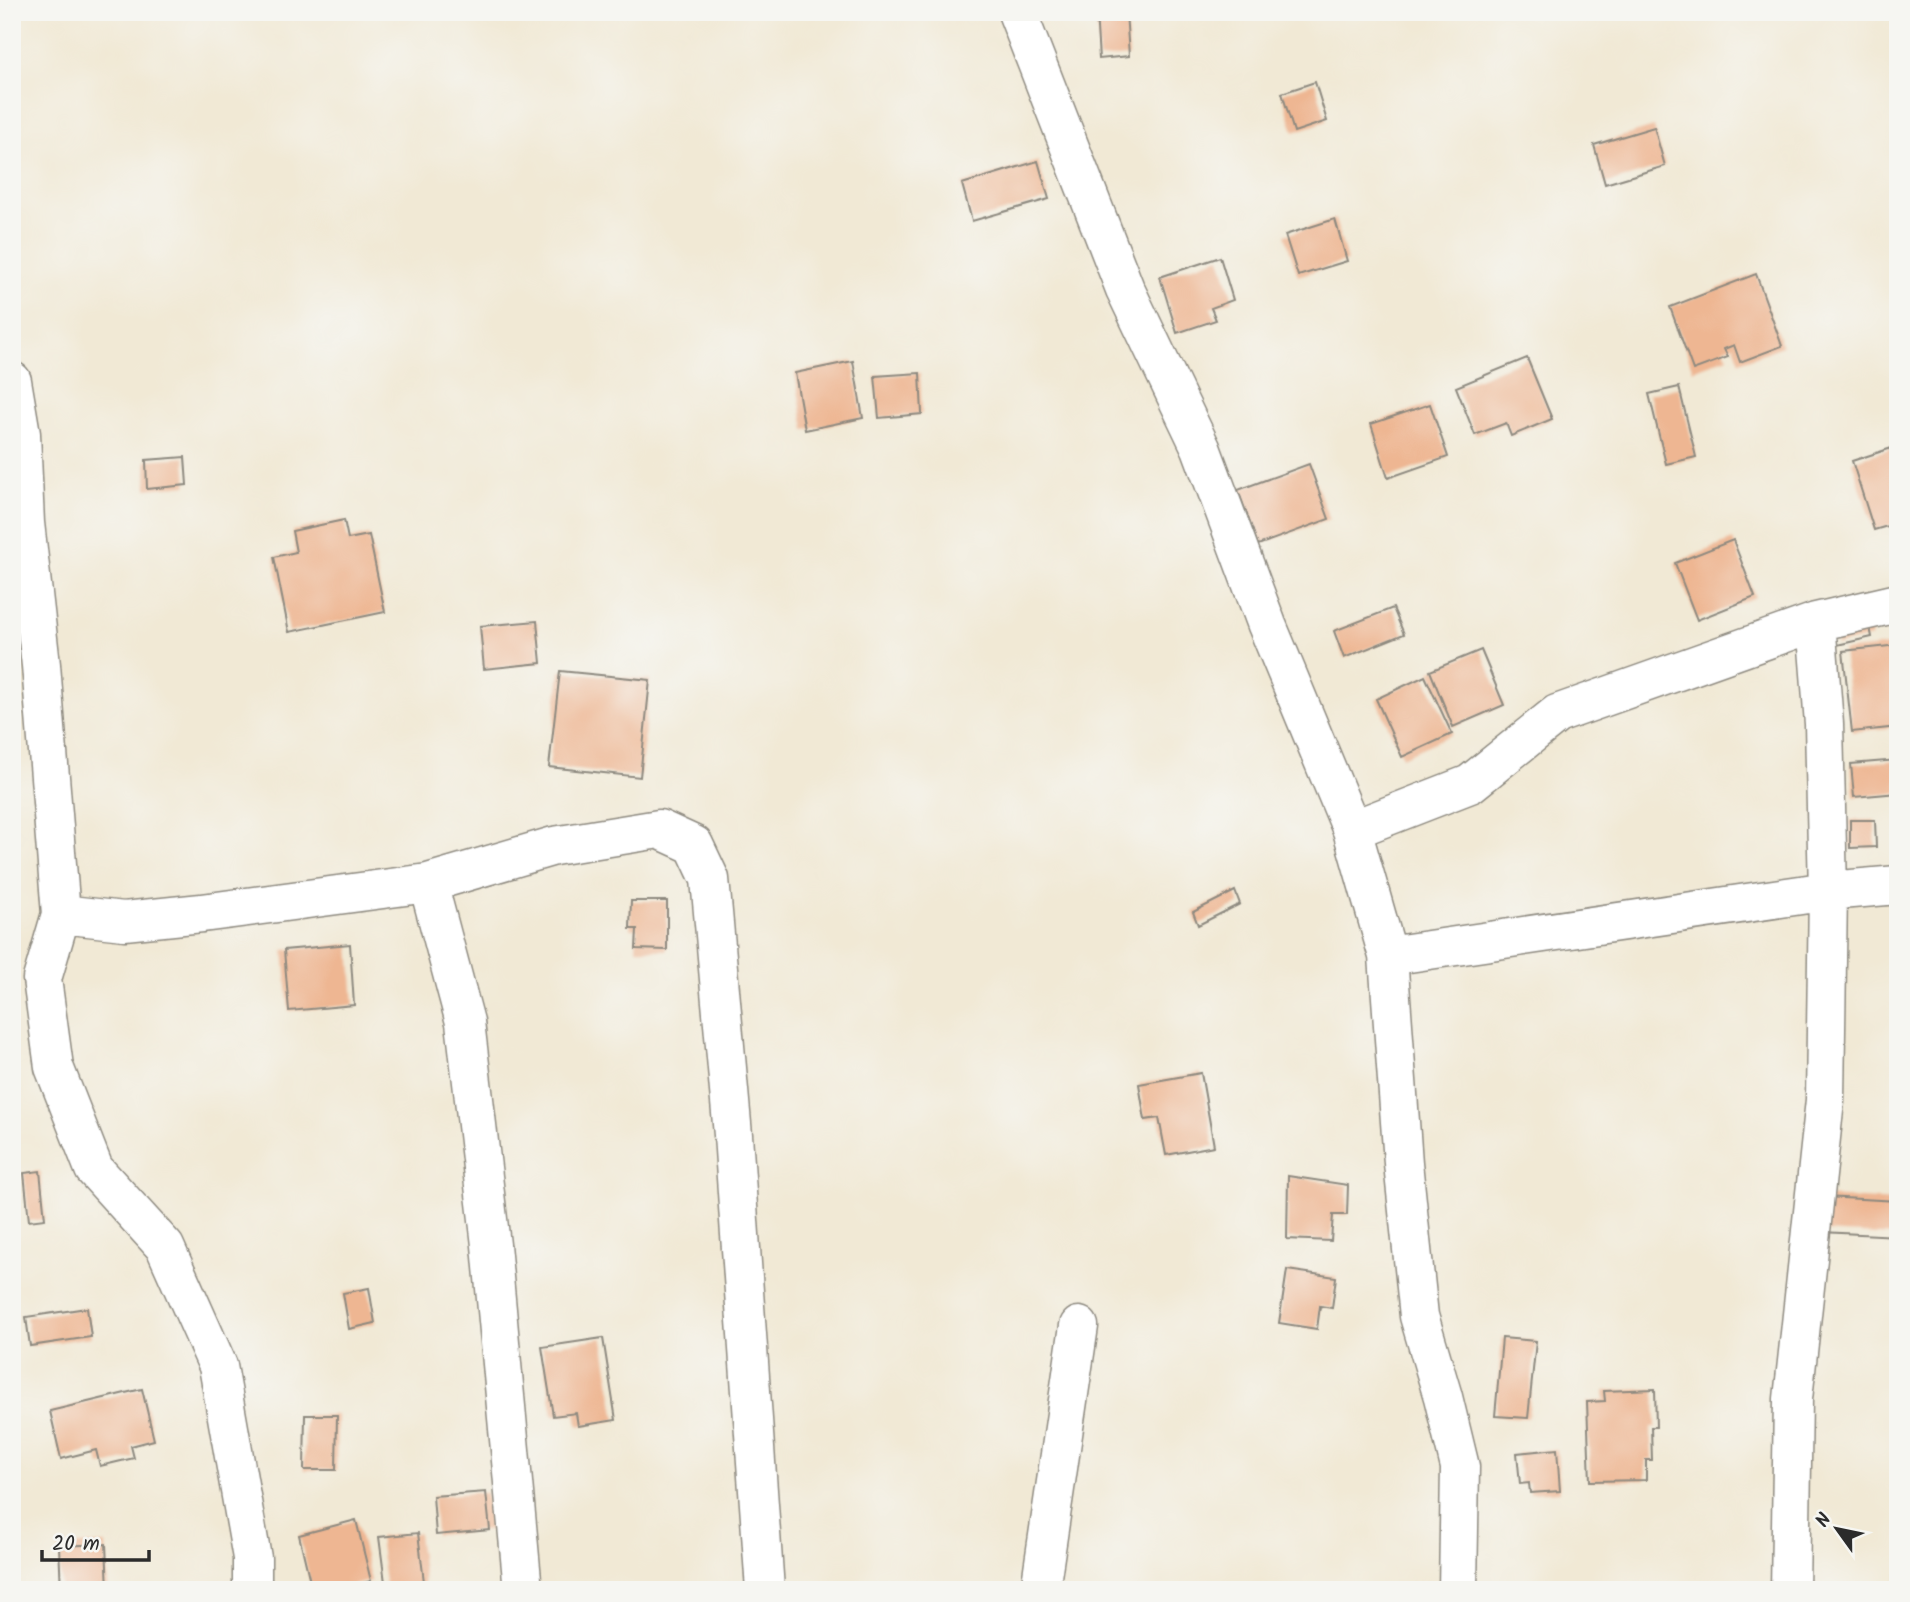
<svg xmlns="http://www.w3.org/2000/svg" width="1910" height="1602" viewBox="0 0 1910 1602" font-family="Kalam,sans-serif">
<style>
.building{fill:#eeb692}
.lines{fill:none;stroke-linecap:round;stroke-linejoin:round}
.minor-casing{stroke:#8e8a80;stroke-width:41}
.minor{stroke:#fff;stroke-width:38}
</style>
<rect width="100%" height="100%" fill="#f6f6f2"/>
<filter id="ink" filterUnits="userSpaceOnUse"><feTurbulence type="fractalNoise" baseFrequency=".0143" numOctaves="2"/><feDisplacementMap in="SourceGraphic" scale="14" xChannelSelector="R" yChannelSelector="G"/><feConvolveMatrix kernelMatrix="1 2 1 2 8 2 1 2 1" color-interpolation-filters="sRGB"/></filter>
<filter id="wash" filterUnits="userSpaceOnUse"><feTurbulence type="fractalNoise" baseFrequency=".00686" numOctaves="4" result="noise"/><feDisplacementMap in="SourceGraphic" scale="28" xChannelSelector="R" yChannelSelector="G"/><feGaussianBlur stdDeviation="1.57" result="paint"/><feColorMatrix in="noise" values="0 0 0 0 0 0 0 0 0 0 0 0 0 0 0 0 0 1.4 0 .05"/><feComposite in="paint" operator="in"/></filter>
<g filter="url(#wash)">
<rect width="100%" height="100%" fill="#f1e9d5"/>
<g id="blocks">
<path class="building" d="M 1096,12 L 1126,12 L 1129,56 L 1099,59 Z
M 1315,82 L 1327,121 L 1294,132 L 1282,93 Z
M 1654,127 L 1665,166 L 1605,184 L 1594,145 Z
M 1038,161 L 1049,199 L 972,221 L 962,184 Z
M 1335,219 L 1347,261 L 1298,276 L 1285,235 Z
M 1220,257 L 1233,300 L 1211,308 L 1216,320 L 1177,333 L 1160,277 Z
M 1756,274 L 1782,346 L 1740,362 L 1734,345 L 1724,349 L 1728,357 L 1693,370 L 1670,307 Z
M 1527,358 L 1552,419 L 1511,436 L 1506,423 L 1475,435 L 1456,387 Z
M 853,361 L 863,418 L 805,430 L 795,373 Z
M 920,373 L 922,414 L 879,418 L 875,376 Z
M 1679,387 L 1696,457 L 1666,464 L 1649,394 Z
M 1430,404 L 1448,457 L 1388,478 L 1371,424 Z
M 1898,446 L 1898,523 L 1874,530 L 1852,461 Z
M 185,457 L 187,485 L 147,489 L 146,460 Z
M 1309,464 L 1329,519 L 1258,545 L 1238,490 Z
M 344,520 L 348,539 L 369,535 L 385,612 L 289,632 L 274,557 L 296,552 L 292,531 Z
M 1733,540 L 1755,597 L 1697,620 L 1675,563 Z
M 1393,608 L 1404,634 L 1344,658 L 1334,631 Z
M 537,621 L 541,663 L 484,669 L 480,626 Z
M 1869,622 L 1872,637 L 1837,645 L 1834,630 Z
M 1898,645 L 1898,727 L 1852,732 L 1843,651 Z
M 1481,650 L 1504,705 L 1453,727 L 1430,671 Z
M 560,671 L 650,680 L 640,777 L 549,767 Z
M 1425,676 L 1452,734 L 1402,757 L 1376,699 Z
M 1898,760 L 1898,793 L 1854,797 L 1851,764 Z
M 1850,820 L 1875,820 L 1876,847 L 1850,848 Z
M 1235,891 L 1240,904 L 1198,925 L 1193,912 Z
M 631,901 L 667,901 L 667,950 L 636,949 L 637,929 L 630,929 Z
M 350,944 L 354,1005 L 289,1011 L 284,950 Z
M 1201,1073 L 1214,1146 L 1166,1155 L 1159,1118 L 1145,1120 L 1139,1084 Z
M 40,1171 L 45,1219 L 29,1221 L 24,1173 Z
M 1288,1176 L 1348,1185 L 1347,1215 L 1333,1215 L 1331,1241 L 1287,1239 Z
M 1824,1197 L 1898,1201 L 1898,1236 L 1822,1232 Z
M 1287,1270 L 1336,1277 L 1332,1308 L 1320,1306 L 1317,1329 L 1279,1323 Z
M 369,1288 L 375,1323 L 349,1329 L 343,1293 Z
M 87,1308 L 91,1337 L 30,1346 L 26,1317 Z
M 603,1338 L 616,1420 L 578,1426 L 576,1413 L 553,1416 L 542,1347 Z
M 1502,1338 L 1536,1341 L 1528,1418 L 1495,1416 Z
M 142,1389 L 154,1440 L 131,1446 L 134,1458 L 100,1466 L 96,1450 L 61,1459 L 50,1411 Z
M 1655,1389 L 1656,1427 L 1651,1427 L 1652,1460 L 1646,1460 L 1646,1480 L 1590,1481 L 1587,1402 L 1605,1401 L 1604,1391 Z
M 305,1415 L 337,1415 L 336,1470 L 304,1470 Z
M 1557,1449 L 1560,1491 L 1530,1493 L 1529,1483 L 1520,1484 L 1517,1453 Z
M 486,1492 L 490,1530 L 436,1535 L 433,1496 Z
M 356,1520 L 371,1581 L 336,1590 L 312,1590 L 299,1535 Z
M 418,1533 L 425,1590 L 386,1590 L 379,1537 Z
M 106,1544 L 108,1590 L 61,1590 L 59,1546 Z"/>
</g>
</g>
<g filter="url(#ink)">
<use href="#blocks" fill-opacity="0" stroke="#8e8a80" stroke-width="2"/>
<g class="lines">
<g class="minor-casing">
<path id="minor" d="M 1017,12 L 1125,289 L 1201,448 L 1267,625 L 1352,830 L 1388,956 L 1403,1163 L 1419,1316 L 1443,1397 L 1460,1467 L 1458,1590
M 12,381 L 21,434 L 25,523 L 41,665 L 61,914 L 42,979 L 54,1067 L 94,1169 L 165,1247 L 218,1366 L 252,1558 L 252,1590
M 1352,830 L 1470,784 L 1557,714 L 1816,622 L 1898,603
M 428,883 L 465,1022 L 491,1245 L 523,1590
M 61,914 L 124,921 L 202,913 L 428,883 L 554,846 L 659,829 L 694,845 L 710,879 L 733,1135 L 765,1590
M 1388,956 L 1828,891 L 1898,885
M 1040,1590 L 1079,1326
M 1790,1590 L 1793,1399 L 1825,1100 L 1828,891 L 1824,724 L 1816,622"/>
</g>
<use href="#minor" class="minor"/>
</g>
</g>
<rect width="1910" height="1602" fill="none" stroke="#f6f6f2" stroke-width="42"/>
<g transform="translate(1837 1529) rotate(303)" stroke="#f6f6f2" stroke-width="5" paint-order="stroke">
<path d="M0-5L12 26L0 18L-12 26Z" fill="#2b2b2b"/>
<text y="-10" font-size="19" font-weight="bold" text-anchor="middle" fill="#2b2b2b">N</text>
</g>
<path d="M42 1550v10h107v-10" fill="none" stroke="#2b2b2b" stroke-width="3.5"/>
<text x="52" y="1550" font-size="21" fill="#2b2b2b" stroke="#f6f6f2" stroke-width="5" paint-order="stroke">20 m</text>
</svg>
